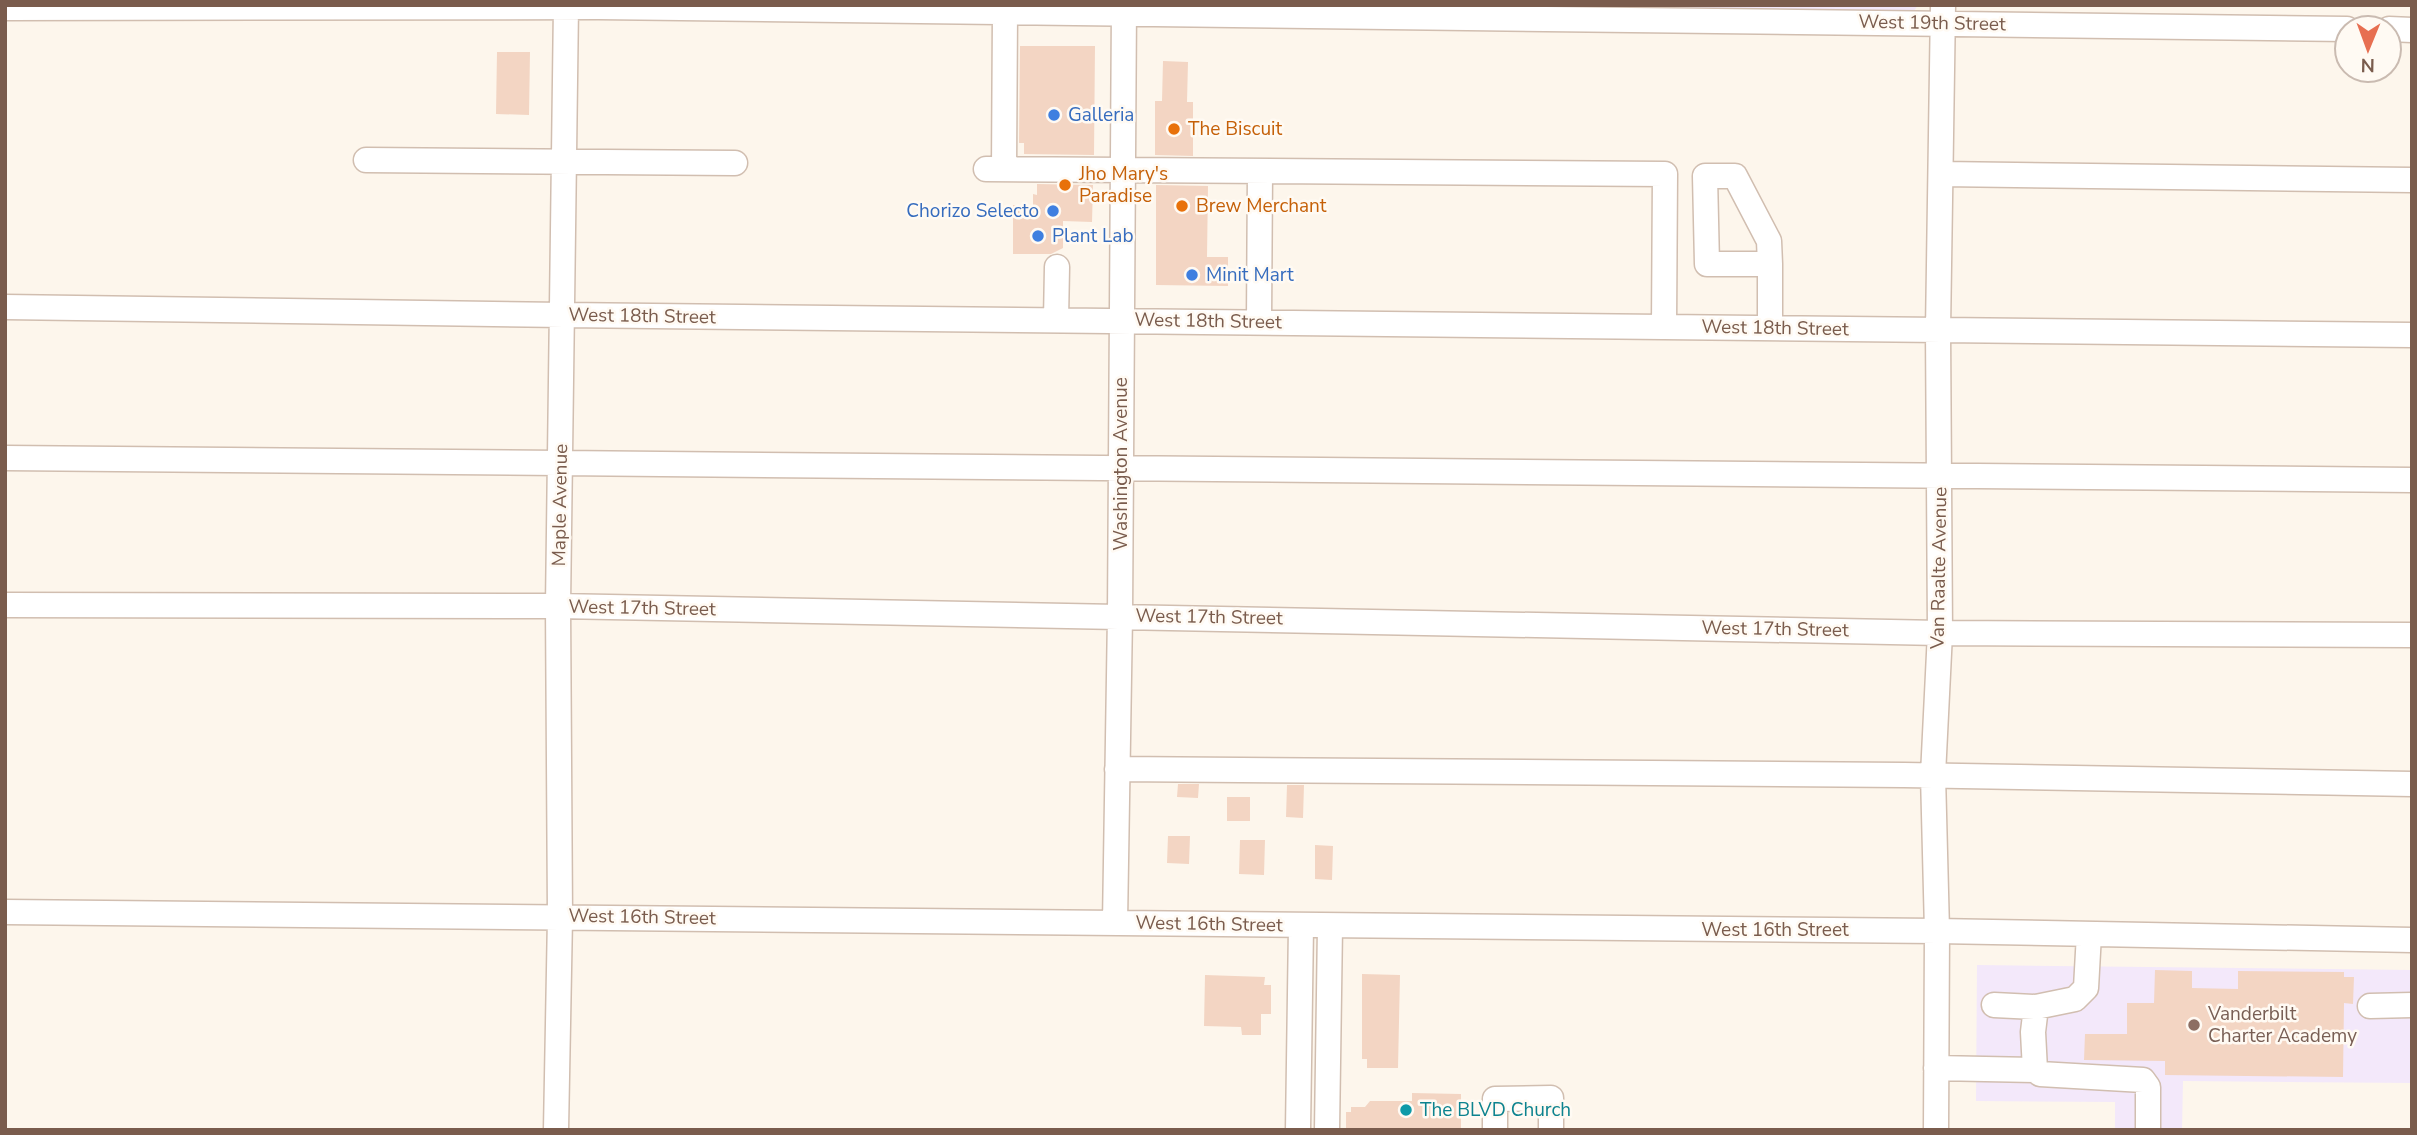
<svg xmlns="http://www.w3.org/2000/svg" width="2417" height="1135" viewBox="0 0 2417 1135" font-family="'Nunito Sans',sans-serif">
<style>
.education{fill:#f3e8fa}
.building{fill:#f3d5c3}
.lines{fill:none;stroke-linecap:round;stroke-linejoin:round}
.minor-casing{stroke:#d1beb0;stroke-width:27}
.minor{stroke:#fff;stroke-width:24}
.shop-dot{fill:#3f7fe0;stroke:#fffaf3;stroke-width:2.5}
.food-dot{fill:#e8710a;stroke:#fffaf3;stroke-width:2.5}
.education-dot{fill:#8d6e63;stroke:#fffaf3;stroke-width:2.5}
.culture-dot{fill:#0f9aa8;stroke:#fffaf3;stroke-width:2.5}
.labels{text-anchor:middle;dominant-baseline:central;stroke-width:5;stroke-linejoin:round;paint-order:stroke}
.street-label{font-size:19px;fill:#7a5c4d;stroke:#fffaf3}
.shop-label{font-size:19px;fill:#366cbe;stroke:#fffaf3;text-anchor:start}
.food-label{font-size:19px;fill:#c56008;stroke:#fffaf3;text-anchor:start}
.education-label{font-size:19px;fill:#785e54;stroke:#fffaf3;text-anchor:start}
.culture-label{font-size:19px;fill:#0d838f;stroke:#fffaf3;text-anchor:start}
</style>
<rect width="100%" height="100%" fill="#fdf6ec"/>
<path class="education" d="M 1425,5 L 1918,5 L 1914,11 L 1910,11 Z
M 1977,965 L 2412,970 L 2412,1083 L 2183,1081 L 2182,1130 L 2115,1130 L 2115,1102 L 1976,1101 Z"/>
<path class="building" d="M 1020,46 L 1095,46 L 1094,155 L 1024,154 L 1024,143 L 1019,143 Z
M 497,52 L 530,52 L 529,115 L 496,114 Z
M 1163,61 L 1188,62 L 1187,102 L 1193,102 L 1193,156 L 1155,155 L 1155,101 L 1162,101 Z
M 1037,184 L 1093,185 L 1092,222 L 1063,221 L 1063,248 L 1051,254 L 1013,254 L 1013,205 L 1033,206 L 1033,194 L 1037,195 Z
M 1156,185 L 1208,186 L 1207,257 L 1228,257 L 1228,286 L 1156,285 Z
M 1178,784 L 1199,784 L 1198,798 L 1177,797 Z
M 1287,785 L 1304,785 L 1303,818 L 1286,817 Z
M 1227,797 L 1250,797 L 1250,821 L 1227,821 Z
M 1168,836 L 1190,836 L 1189,864 L 1167,863 Z
M 1240,840 L 1265,840 L 1264,875 L 1239,874 Z
M 1315,845 L 1333,846 L 1332,880 L 1315,879 Z
M 2155,970 L 2192,971 L 2192,988 L 2238,989 L 2238,971 L 2344,972 L 2344,977 L 2354,977 L 2353,1004 L 2344,1003 L 2343,1077 L 2165,1075 L 2165,1061 L 2084,1060 L 2085,1034 L 2127,1034 L 2127,1003 L 2154,1003 Z
M 1362,974 L 1400,975 L 1398,1068 L 1367,1068 L 1367,1059 L 1362,1059 Z
M 1205,975 L 1265,977 L 1264,985 L 1271,985 L 1271,1014 L 1261,1014 L 1261,1035 L 1242,1035 L 1241,1027 L 1204,1026 Z
M 1412,1093 L 1461,1094 L 1461,1130 L 1346,1130 L 1346,1112 L 1351,1112 L 1351,1107 L 1365,1107 L 1370,1101 L 1412,1101 Z"/>
<g class="lines">
<g class="minor-casing">
<path id="minor" d="M 5,8 L 598,7 L 2347,29
M 2389,29 L 2412,30
M 366,160 L 735,163
M 986,169 L 1665,174 L 1664,327
M 1004,169 L 1005,12
M 1942,174 L 2412,180
M 1770,264 L 1769,241 L 1735,176 L 1705,176 L 1707,264 L 1770,264 L 1770,328
M 5,307 L 564,315 L 2412,335
M 1056,320 L 1057,267
M 1259,322 L 1260,171
M 5,458 L 2412,480
M 5,605 L 558,606 L 1940,633 L 2412,635
M 1117,769 L 1904,775 L 2412,784
M 5,912 L 1937,931 L 2412,940
M 1115,923 L 1120,615 L 1124,5
M 2089,934 L 2086,988 L 2075,999 L 2036,1007 L 2033,1032 L 2035,1070 L 2040,1074 L 2143,1080 L 2148,1087 L 2148,1130
M 1994,1005 L 2036,1007
M 2370,1006 L 2412,1005
M 1936,1068 L 2035,1070
M 556,1130 L 560,917 L 558,606 L 566,5
M 1298,1130 L 1301,926
M 1327,1130 L 1330,926
M 1495,1130 L 1495,1099 L 1551,1098 L 1551,1130
M 1936,1130 L 1937,931 L 1933,775 L 1940,633 L 1938,330 L 1943,5"/>
</g>
<use href="#minor" class="minor"/>
</g>
<g class="shop-dot">
<circle cx="1054" cy="115" r="7"/>
<circle cx="1053" cy="211" r="7"/>
<circle cx="1038" cy="236" r="7"/>
<circle cx="1192" cy="275" r="7"/>
</g>
<g class="food-dot">
<circle cx="1174" cy="129" r="7"/>
<circle cx="1065" cy="185" r="7"/>
<circle cx="1182" cy="206" r="7"/>
</g>
<circle class="education-dot" cx="2194" cy="1025" r="7"/>
<circle class="culture-dot" cx="1406" cy="1110" r="7"/>
<g class="labels">
<g class="street-label">
<text transform="translate(1932 23) rotate(1)">West 19th Street</text>
<text transform="translate(642 316) rotate(1)">West 18th Street</text>
<text transform="translate(1208 321) rotate(1)">West 18th Street</text>
<text transform="translate(1775 328) rotate(1)">West 18th Street</text>
<text transform="translate(1121 464) rotate(-90)">Washington Avenue</text>
<text transform="translate(560 505) rotate(-89)">Maple Avenue</text>
<text transform="translate(1939 568) rotate(-89)">Van Raalte Avenue</text>
<text transform="translate(642 608) rotate(1)">West 17th Street</text>
<text transform="translate(1209 617) rotate(1)">West 17th Street</text>
<text transform="translate(1775 629) rotate(1)">West 17th Street</text>
<text transform="translate(642 917) rotate(1)">West 16th Street</text>
<text transform="translate(1209 924) rotate(1)">West 16th Street</text>
<text x="1775" y="930">West 16th Street</text>
</g>
<g class="shop-label">
<text x="1068" y="115">Galleria</text>
<text x="1039" y="211" text-anchor="end">Chorizo Selecto</text>
<text x="1052" y="236">Plant Lab</text>
<text x="1206" y="275">Minit Mart</text>
</g>
<g class="food-label">
<text x="1188" y="129">The Biscuit</text>
<text x="1079" y="174">Jho Mary's<tspan x="1079" dy="22">Paradise</tspan></text>
<text x="1196" y="206">Brew Merchant</text>
</g>
<g class="education-label">
<text x="2208" y="1014">Vanderbilt<tspan x="2208" dy="22">Charter Academy</tspan></text>
</g>
<g class="culture-label">
<text x="1420" y="1110">The BLVD Church</text>
</g>
</g>
<rect width="2417" height="1135" fill="none" stroke="#7a5c4d" stroke-width="14"/>
<g transform="translate(2368 49) rotate(181)"><circle r="33" fill="#fffaf3" stroke="#cabbb1" stroke-width="2"/>
<path d="M0-5L12 26L0 18L-12 26Z" fill="#e76f51"/>
<text y="-10" font-size="19" font-weight="bold" text-anchor="middle" fill="#7a5c4d">N</text>
</g>
</svg>
